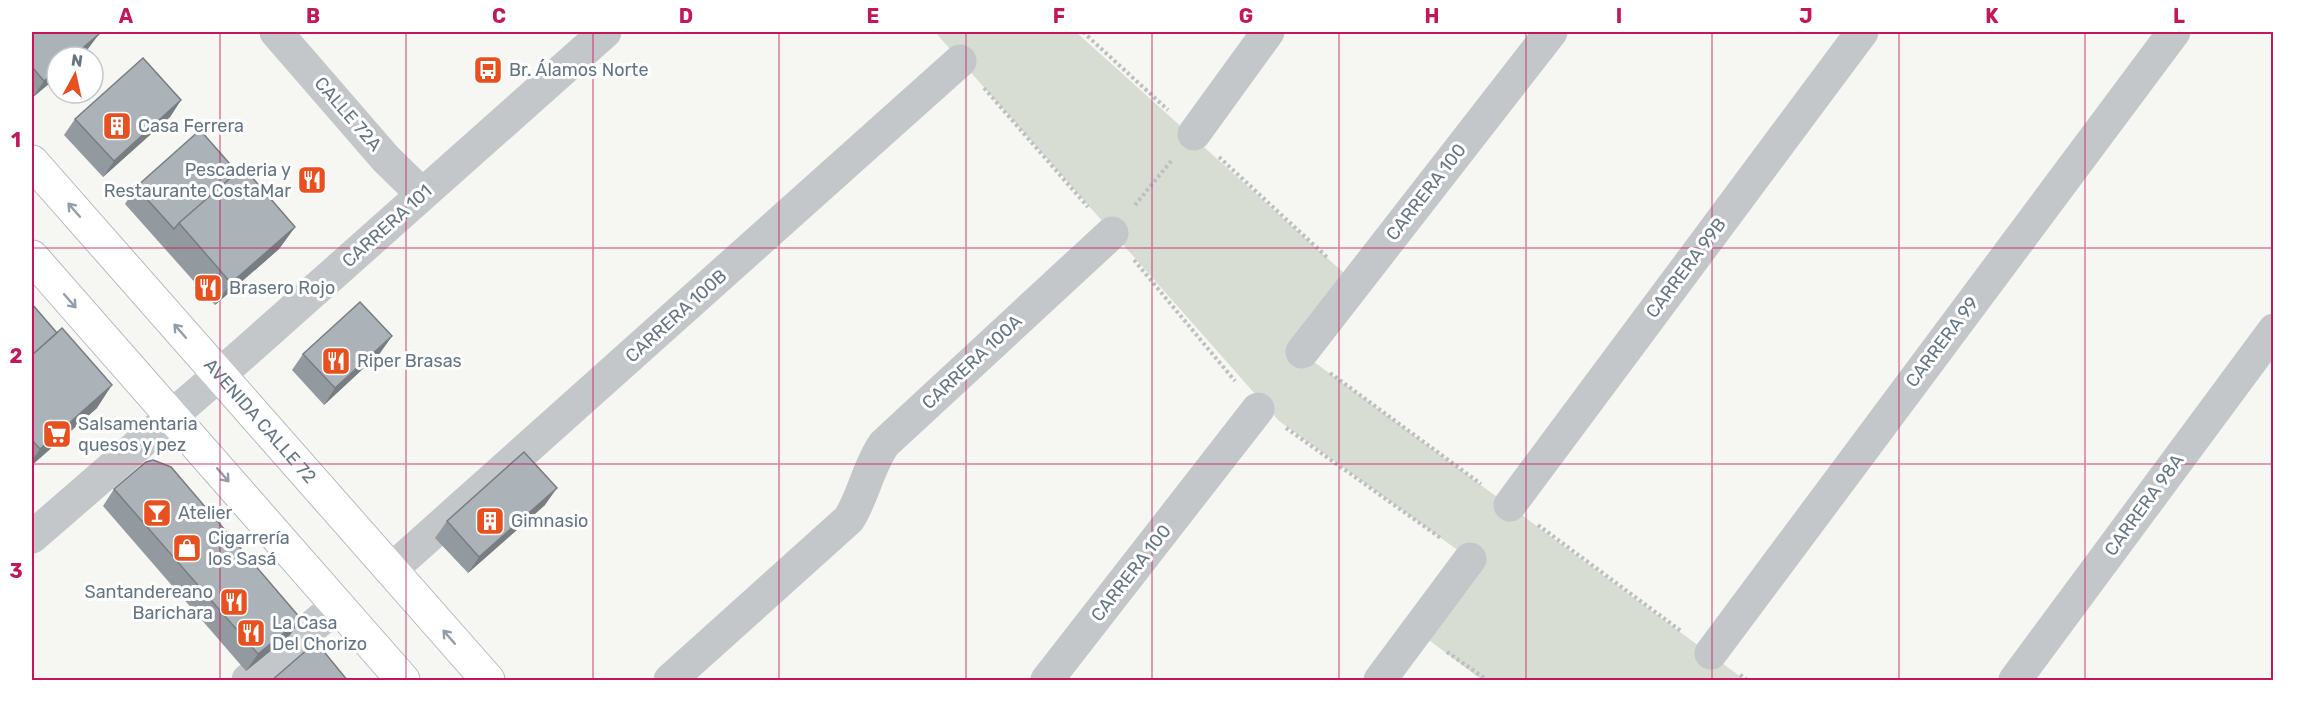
<svg xmlns="http://www.w3.org/2000/svg" width="2305" height="712" viewBox="0 0 2305 712" font-family="Rubik,sans-serif">
<style>
.green{fill:#d7ddd3}
.lines{fill:none;stroke-linecap:round;stroke-linejoin:round}
.secondary-casing{stroke:#b5babf;stroke-width:35}
.path{stroke:#bdbfc1;stroke-width:4;stroke-dasharray:3 3;stroke-linecap:butt}
.minor{stroke:#c3c7ca;stroke-width:33}
.tertiary{stroke:#c3c7ca;stroke-width:33}
.secondary{stroke:#fff;stroke-width:33}
.wall{fill:#939a9f}
.shaded-wall{fill:#787d82}
.building{fill:#abb3b9;stroke:#787d82;stroke-width:1.5}
.oneway{stroke:#929ea9}
.grid{fill:none;stroke:#c2185b;stroke-width:1.5;stroke-opacity:0.55}
.labels{text-anchor:middle;dominant-baseline:central;stroke-width:6;stroke-linejoin:round;paint-order:stroke}
.poi-label{font-size:18px;fill:#647584;stroke:#fff;text-anchor:start}
.street-label{font-size:18px;fill:#647584;stroke:#fff}
.neatline{fill:none;stroke:#c2185b;stroke-width:2}
.grid-label{font-size:20px;text-anchor:middle;font-weight:bold;fill:#c2185b}
</style>
<rect width="100%" height="100%" fill="#f6f6f2"/>
<path class="green" d="M 935,32 L 1076,32 L 1355,283 L 1302,353 L 1745,680 L 1482,680 L 1417,631 L 1470,559 L 1279,421 Z"/>
<g class="lines">
<g class="secondary-casing">
<g id="secondary">
<path id="s1" d="M 32,162 L 488,680"/>
<path d="M 32,257 L 403,680"/>
</g>
</g>
<path class="path" d="M 1083,32 L 1168,110
M 984,88 L 1088,207
M 1219,157 L 1328,258
M 1135,205 L 1172,160
M 1134,260 L 1235,381
M 1330,373 L 1481,484
M 1286,428 L 1442,539
M 1538,525 L 1681,631
M 1447,652 L 1487,680
M 1740,675 L 1747,680"/>
<path class="minor" d="M 276,32 L 386,159 L 422,194
M 1194,134 L 1268,32
M 1302,352 L 1551,32
M 1510,505 L 1862,32
M 391,570 L 960,61
M 1711,653 L 2174,32
M 248,680 L 337,606
M 670,680 L 849,519 C 864,495 868,467 884,444 L 1112,233
M 1047,680 L 1258,409
M 1380,680 L 1470,559
M 2015,680 L 2274,330"/>
<path class="tertiary" d="M 32,537 L 242,355 L 605,32"/>
<use href="#secondary" class="secondary"/>
</g>
<path class="wall" d="M 32,32 L 99,34 L 87,50 L 80,57 L 57,57 L 57,77 L 32,98 Z
M 181,100 L 170,117 L 103,177 L 64,135 L 75,119 Z
M 237,172 L 295,227 L 279,249 L 215,305 L 125,204 L 136,187 Z
M 32,304 L 97,408 L 32,465 Z
M 392,336 L 380,353 L 324,405 L 292,370 L 303,354 Z
M 114,489 L 301,619 L 290,635 L 246,671 L 103,506 Z
M 545,505 L 468,573 L 435,538 L 447,521 Z"/>
<path class="shaded-wall" d="M 99,34 L 87,50 L 80,57 L 72,57 Z
M 57,70 L 57,77 L 32,98 L 44,81 Z
M 181,100 L 170,117 L 103,177 L 114,161 Z
M 295,227 L 279,249 L 215,305 L 231,283 Z
M 392,336 L 380,353 L 324,405 L 335,388 Z
M 112,385 L 97,408 L 32,465 L 32,460 L 40,449 Z
M 557,488 L 545,505 L 468,573 L 479,557 Z
M 301,619 L 290,635 L 246,671 L 258,654 Z"/>
<path class="building" d="M 32,32 L 97,32 L 99,34 L 72,57 L 57,57 L 57,70 L 44,81 L 32,67 Z
M 143,58 L 181,100 L 114,161 L 75,119 Z
M 200,130 L 237,172 L 179,223 L 174,229 L 136,187 Z
M 243,167 L 295,227 L 231,283 L 179,223 Z
M 360,302 L 392,336 L 335,388 L 303,354 Z
M 32,304 L 57,333 L 32,355 Z
M 62,328 L 112,385 L 40,449 L 32,440 L 32,355 Z
M 524,452 L 557,488 L 479,557 L 447,521 Z
M 153,460 L 171,467 L 301,619 L 258,654 L 114,489 L 146,462 Z
M 316,642 L 348,681 L 271,681 Z"/>
<defs><path id="oneway-shaft" d="M-6 0H5M1.5-3L5.5 0L1.5 3" fill="none" stroke-width="1.6" stroke-linecap="round" stroke-linejoin="round" transform="scale(1.5)"/></defs>
<g class="oneway">
<use href="#oneway-shaft" transform="translate(74 210) rotate(-131)"/>
<use href="#oneway-shaft" transform="translate(70 301) rotate(49)"/>
<use href="#oneway-shaft" transform="translate(180 331) rotate(-131)"/>
<use href="#oneway-shaft" transform="translate(223 475) rotate(49)"/>
<use href="#oneway-shaft" transform="translate(449 637) rotate(-131)"/>
</g>
<path class="grid" d="M 220,32 L 220,680M 406,32 L 406,680M 593,32 L 593,680M 779,32 L 779,680M 966,32 L 966,680M 1152,32 L 1152,680M 1339,32 L 1339,680M 1526,32 L 1526,680M 1712,32 L 1712,680M 1899,32 L 1899,680M 2085,32 L 2085,680M 32,248 L 2274,248M 32,464 L 2274,464"/>
<defs>
<g id="bus-square" transform="scale(1.5)"><rect x="-9" y="-9" width="18" height="18" rx="4" fill="#e85020" stroke="#fff"/><path d="M-5-6H5V4H4V6H2V4H-2V6H-4V4H-5ZM-3.5-4V0h7V-4ZM-3.5 1.2v1.5H-2V1.2ZM2 1.2v1.5H3.5V1.2Z" fill="#fff"/></g>
<g id="building-square" transform="scale(1.5)"><rect x="-9" y="-9" width="18" height="18" rx="4" fill="#e85020" stroke="#fff"/><path d="M-4-6H4V6H1V3H-1V6H-4ZM-2.5-4.3h1.7v1.8h-1.7ZM.8-4.3h1.7v1.8H.8ZM-2.5-1h1.7V.8h-1.7ZM.8-1h1.7V.8H.8Z" fill="#fff"/></g>
<g id="restaurant-square" transform="scale(1.5)"><rect x="-9" y="-9" width="18" height="18" rx="4" fill="#e85020" stroke="#fff"/><path d="M-5-6h1v4h1v-4h1v4h1v-4h1v5L-1.5 .5V6h-2V.5L-5-1ZM5-6V6H3V1.5H1.5Q1.5-4 5-6Z" fill="#fff"/></g>
<g id="supermarket-square" transform="scale(1.5)"><rect x="-9" y="-9" width="18" height="18" rx="4" fill="#e85020" stroke="#fff"/><path d="M-6-5.5h2.5l.6 2H6L4.5 2H-2.5L-4.4-4H-6ZM-1.5 3.2a1.3 1.3 0 1 0 .1 0ZM3 3.2a1.3 1.3 0 1 0 .1 0Z" fill="#fff"/></g>
<g id="bar-square" transform="scale(1.5)"><rect x="-9" y="-9" width="18" height="18" rx="4" fill="#e85020" stroke="#fff"/><path d="M-6-5H6L.8 .8V4.5H3.5V6h-7V4.5H-.8V.8Z" fill="#fff"/></g>
<g id="shop-square" transform="scale(1.5)"><rect x="-9" y="-9" width="18" height="18" rx="4" fill="#e85020" stroke="#fff"/><path d="M-5-2.5h2.3a2.7 3.5 0 0 1 5.4 0H5L5.5 6h-11ZM-1.5-2.5h3a1.5 2.3 0 0 0-3 0Z" fill="#fff"/></g>
</defs>
<g fill-rule="evenodd">
<use href="#bus-square" x="488" y="70"/>
<use href="#building-square" x="117" y="126"/>
<use href="#restaurant-square" x="312" y="180"/>
<use href="#restaurant-square" x="208" y="288"/>
<use href="#restaurant-square" x="336" y="361"/>
<use href="#supermarket-square" x="57" y="434"/>
<use href="#bar-square" x="157" y="513"/>
<use href="#building-square" x="490" y="521"/>
<use href="#shop-square" x="187" y="548"/>
<use href="#restaurant-square" x="234" y="602"/>
<use href="#restaurant-square" x="251" y="633"/>
</g>
<g class="labels">
<g class="poi-label">
<text x="509" y="70">Br. Álamos Norte</text>
<text x="138" y="126">Casa Ferrera</text>
<text x="291" y="170" text-anchor="end">Pescaderia y<tspan x="291" dy="21">Restaurante CostaMar</tspan></text>
<text x="229" y="288">Brasero Rojo</text>
<text x="357" y="361">Riper Brasas</text>
<text x="78" y="424">Salsamentaria<tspan x="78" dy="21">quesos y pez</tspan></text>
<text x="178" y="513">Atelier</text>
<text x="511" y="521">Gimnasio</text>
<text x="208" y="538">Cigarrería<tspan x="208" dy="21">los Sasá</tspan></text>
<text x="213" y="592" text-anchor="end">Santandereano<tspan x="213" dy="21">Barichara</tspan></text>
<text x="272" y="623">La Casa<tspan x="272" dy="21">Del Chorizo</tspan></text>
</g>
<g class="street-label">
<text transform="translate(348 114) rotate(49)">CALLE 72A</text>
<text transform="translate(1426 192) rotate(-52)">CARRERA 100</text>
<text transform="translate(387 226) rotate(-42)">CARRERA 101</text>
<text transform="translate(1686 268) rotate(-53)">CARRERA 99B</text>
<text transform="translate(676 316) rotate(-42)">CARRERA 100B</text>
<text transform="translate(1942 342) rotate(-53)">CARRERA 99</text>
<text transform="translate(972 362) rotate(-43)">CARRERA 100A</text>
<text stroke="none"><textPath href="#s1" startOffset="345">AVENIDA CALLE 72</textPath></text>
<text transform="translate(2144 505) rotate(-54)">CARRERA 98A</text>
<text transform="translate(1131 573) rotate(-52)">CARRERA 100</text>
</g>
</g>
<rect width="2305" height="712" fill="none" stroke="#ffffff" stroke-width="66"/>
<g transform="translate(75 75) rotate(8)"><circle r="28" fill="#ffffff" stroke="#c1c8ce" stroke-width="1.5"/>
<path d="M0-4.5L10 22L0 15L-10 22Z" fill="#e85020"/>
<text y="-9" font-size="16" font-weight="bold" text-anchor="middle" fill="#647584">N</text>
</g>
<rect x="33" y="33" width="2239" height="646" class="neatline"/>
<g class="grid-label">
<text x="126" y="23">A</text>
<text x="313" y="23">B</text>
<text x="499" y="23">C</text>
<text x="686" y="23">D</text>
<text x="873" y="23">E</text>
<text x="1059" y="23">F</text>
<text x="1246" y="23">G</text>
<text x="1432" y="23">H</text>
<text x="1619" y="23">I</text>
<text x="1806" y="23">J</text>
<text x="1992" y="23">K</text>
<text x="2179" y="23">L</text>
<text x="16" y="147">1</text>
<text x="16" y="363">2</text>
<text x="16" y="578">3</text>
</g>
</svg>
